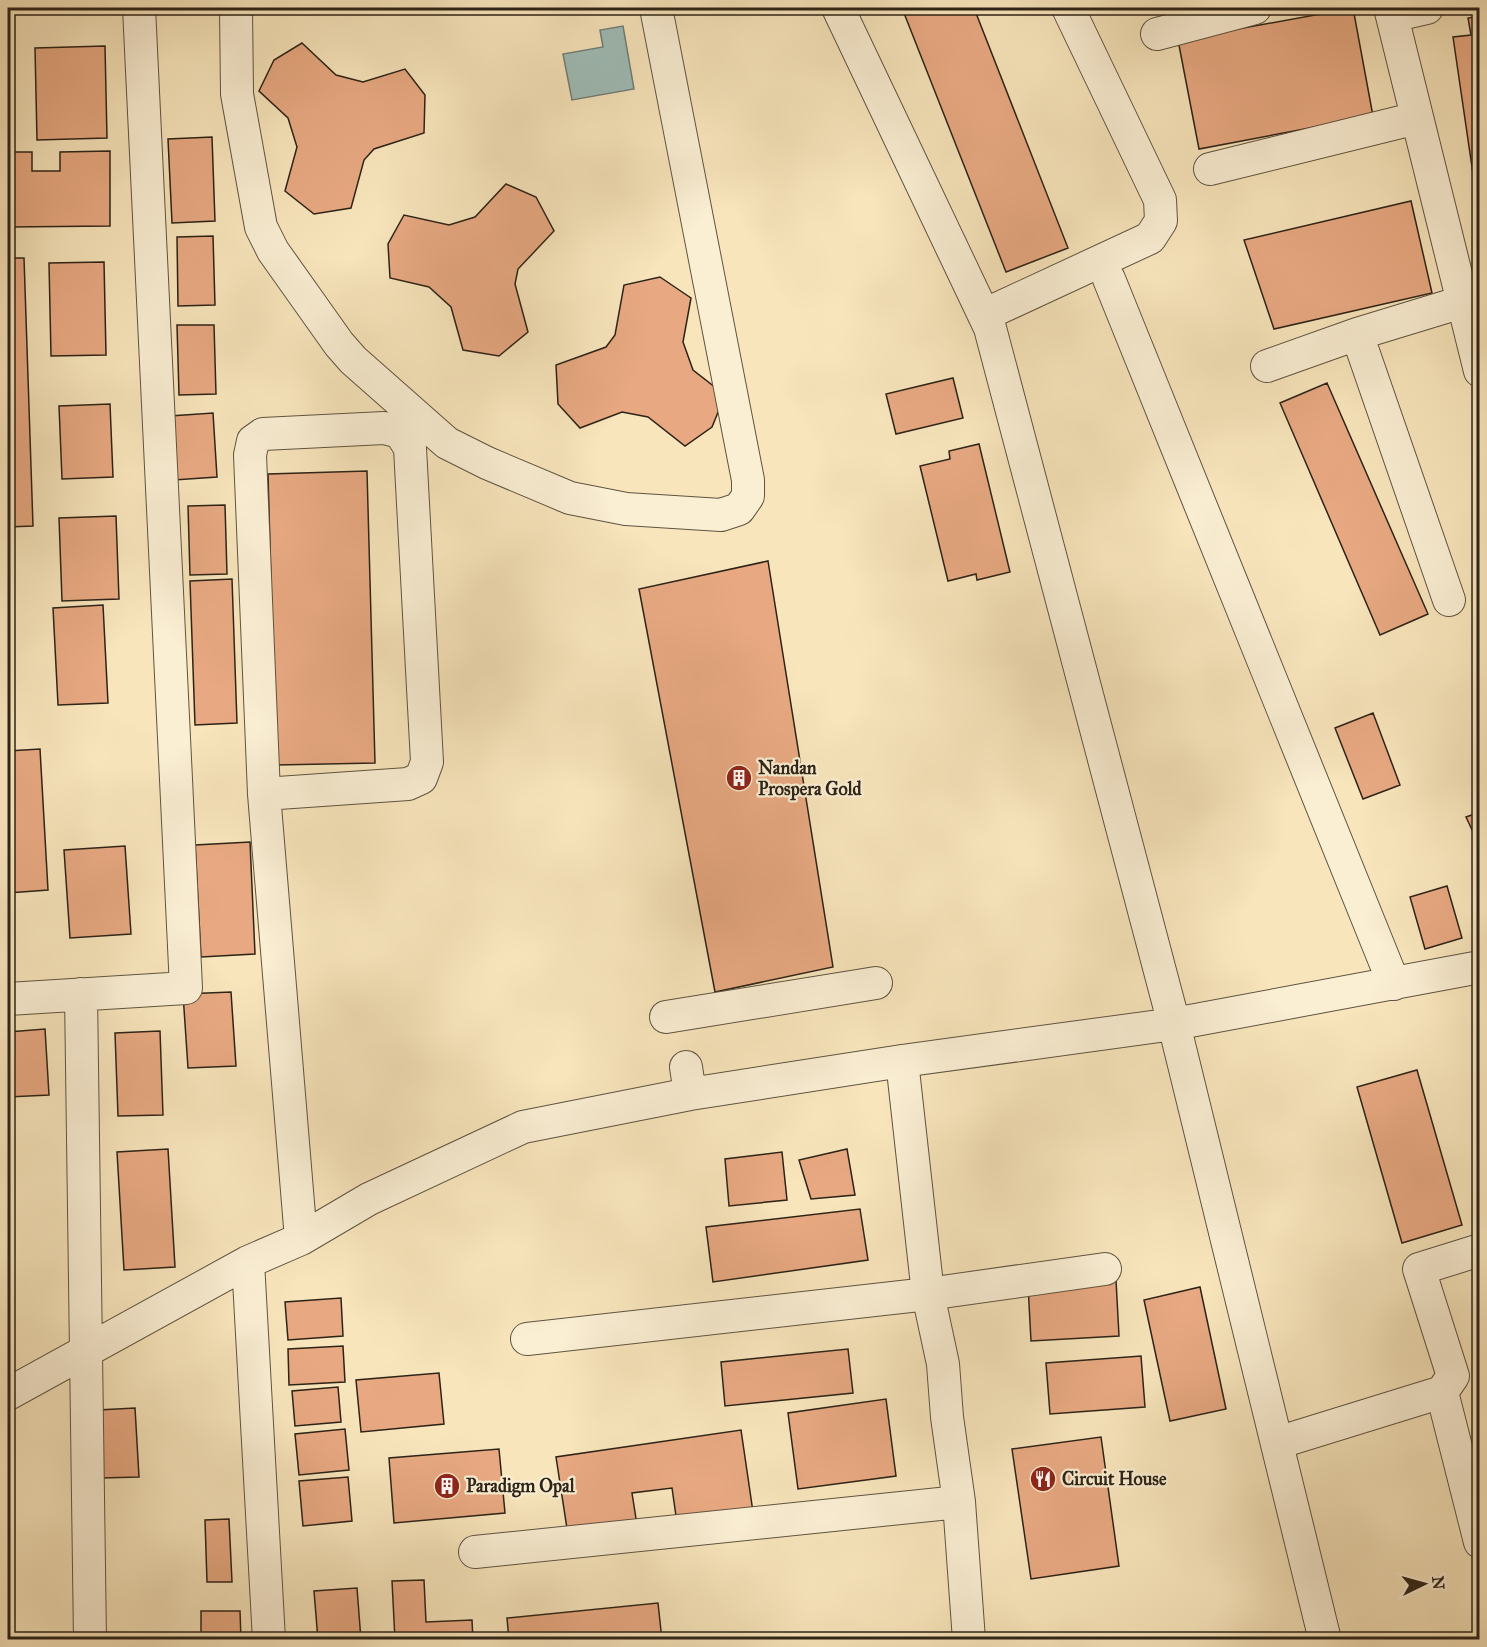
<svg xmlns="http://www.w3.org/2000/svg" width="1487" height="1647" viewBox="0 0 1487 1647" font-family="'IM FELL Great Primer',serif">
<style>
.water{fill:#9fbdb8;stroke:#717f78;stroke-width:1.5}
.building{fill:#e8a982;stroke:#2c2317;stroke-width:1.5}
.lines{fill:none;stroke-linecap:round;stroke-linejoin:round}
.minor-casing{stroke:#5f5440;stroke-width:34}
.minor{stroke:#faeed3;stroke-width:32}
.labels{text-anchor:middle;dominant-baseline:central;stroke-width:4.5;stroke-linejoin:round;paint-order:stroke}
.poi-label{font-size:18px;font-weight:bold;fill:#2c2317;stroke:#faeed3;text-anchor:start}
</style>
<rect width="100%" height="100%" fill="#f8e5bc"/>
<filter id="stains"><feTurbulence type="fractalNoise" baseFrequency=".00333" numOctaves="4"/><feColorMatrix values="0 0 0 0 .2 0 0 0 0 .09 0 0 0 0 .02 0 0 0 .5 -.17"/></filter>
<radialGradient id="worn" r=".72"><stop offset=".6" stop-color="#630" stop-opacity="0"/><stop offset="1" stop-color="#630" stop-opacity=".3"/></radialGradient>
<path class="water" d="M 623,26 L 634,89 L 572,100 L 563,54 L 603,47 L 600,30 Z"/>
<path class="building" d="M 8,8 L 11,8 L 11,43 L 8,43 Z
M 902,8 L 974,8 L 1068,248 L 1006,272 Z
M 1353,8 L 1373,116 L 1199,149 L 1178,40 Z
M 1480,16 L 1480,173 L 1473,174 L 1453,37 L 1471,35 L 1468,18 Z
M 302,43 L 336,75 L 363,82 L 405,69 L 425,95 L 424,133 L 374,149 L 364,160 L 351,208 L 314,214 L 285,191 L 297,147 L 288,118 L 259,91 L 274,60 Z
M 105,46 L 107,138 L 37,140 L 35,48 Z
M 212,137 L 215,221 L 172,223 L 168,139 Z
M 110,151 L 110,226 L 8,227 L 8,152 L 32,152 L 32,171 L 60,171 L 60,152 Z
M 506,184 L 536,197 L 554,231 L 518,269 L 515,284 L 528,332 L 499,356 L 463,350 L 451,307 L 429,287 L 390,278 L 388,244 L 404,215 L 449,225 L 475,217 Z
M 1411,201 L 1432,293 L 1274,329 L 1244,240 Z
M 213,236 L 215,305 L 178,306 L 177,237 Z
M 8,258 L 24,258 L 33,526 L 8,527 Z
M 104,262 L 106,355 L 51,356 L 49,263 Z
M 660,277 L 691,298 L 683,342 L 693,370 L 725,395 L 712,427 L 685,446 L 648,417 L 622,412 L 580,428 L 558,404 L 556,365 L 606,347 L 615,335 L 624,285 Z
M 177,325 L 214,325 L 216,394 L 179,395 Z
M 953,378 L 963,418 L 896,434 L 886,394 Z
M 1327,383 L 1428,614 L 1380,635 L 1280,403 Z
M 110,404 L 113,477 L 62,479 L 59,406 Z
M 213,413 L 217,477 L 174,480 L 170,416 Z
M 979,444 L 1010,572 L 977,580 L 976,574 L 948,581 L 920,466 L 950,459 L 949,451 Z
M 367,471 L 375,763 L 276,765 L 268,474 Z
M 225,505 L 227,574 L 190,575 L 188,506 Z
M 116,516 L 119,599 L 62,601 L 59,518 Z
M 768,561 L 833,967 L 715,992 L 639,589 Z
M 232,579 L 237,723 L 195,725 L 190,581 Z
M 103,605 L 108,703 L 58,705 L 53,608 Z
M 1373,713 L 1400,785 L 1363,799 L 1335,728 Z
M 40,749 L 48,890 L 8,893 L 8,751 Z
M 1480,812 L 1480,847 L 1466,817 Z
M 250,842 L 255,954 L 201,957 L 195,845 Z
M 125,846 L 131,934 L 70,938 L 64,850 Z
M 1447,886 L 1462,938 L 1425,949 L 1410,897 Z
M 231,992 L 236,1066 L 188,1068 L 183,994 Z
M 45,1029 L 49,1095 L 8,1097 L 8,1032 Z
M 160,1031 L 163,1115 L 118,1116 L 115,1033 Z
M 1417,1070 L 1462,1225 L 1402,1243 L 1357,1087 Z
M 168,1149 L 175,1267 L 124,1270 L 117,1152 Z
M 847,1149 L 855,1195 L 811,1199 L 799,1160 Z
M 782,1152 L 787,1200 L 729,1206 L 725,1159 Z
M 860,1209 L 868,1260 L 713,1282 L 706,1227 Z
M 1116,1280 L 1119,1336 L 1031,1341 L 1028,1285 Z
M 1200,1287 L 1226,1409 L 1170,1421 L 1144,1300 Z
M 341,1298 L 343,1336 L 288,1340 L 285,1302 Z
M 343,1346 L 345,1382 L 289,1385 L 288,1349 Z
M 848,1349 L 853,1393 L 725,1406 L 721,1362 Z
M 1141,1356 L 1145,1407 L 1050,1414 L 1046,1363 Z
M 439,1373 L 444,1424 L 361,1432 L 356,1380 Z
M 338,1387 L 341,1422 L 295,1426 L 292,1391 Z
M 886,1399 L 896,1476 L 798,1489 L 788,1413 Z
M 135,1408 L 139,1477 L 101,1478 L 98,1410 Z
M 345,1429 L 349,1470 L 299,1475 L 295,1434 Z
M 741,1430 L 753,1512 L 677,1523 L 672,1488 L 632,1493 L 637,1525 L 568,1535 L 556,1457 Z
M 1101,1437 L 1119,1566 L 1031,1579 L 1012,1449 Z
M 499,1449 L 505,1513 L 394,1523 L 389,1458 Z
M 348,1477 L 352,1521 L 303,1526 L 299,1481 Z
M 229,1519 L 232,1582 L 207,1582 L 205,1520 Z
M 424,1580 L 426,1622 L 472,1620 L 473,1640 L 395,1640 L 392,1581 Z
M 357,1588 L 361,1640 L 318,1640 L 314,1591 Z
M 658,1603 L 662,1640 L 509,1640 L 507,1618 Z
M 201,1611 L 240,1611 L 241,1640 L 201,1640 Z"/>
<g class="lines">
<g class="minor-casing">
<path id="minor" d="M 236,8 L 237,94 L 261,227 L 273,251 L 339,344 L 353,360 L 447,443 L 487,463 L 570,498 L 626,509 L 721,515 L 739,509 L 748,496 L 748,480 L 656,8
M 838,8 L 990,328 L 1174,1024 L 1325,1640
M 1390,8 L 1480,371
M 1392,16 L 1427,8
M 1157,34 L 1255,8
M 1210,169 L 1417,118
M 1109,279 L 1394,984
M 984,315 L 1150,238 L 1161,221 L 1160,200 L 1068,8
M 1357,334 L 1449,600
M 1267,366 L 1357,334 L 1462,302
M 264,794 L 408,784 L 421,778 L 427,762 L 410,448 L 400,432 L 384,428 L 263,434 L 253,441 L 250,455 L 264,794 L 301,1239
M 81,994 L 90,1640
M 8,999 L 186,988 L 139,8
M 666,1017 L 876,983
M 902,1061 L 928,1294 L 943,1364 L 947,1417 L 959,1502 L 969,1640
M 686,1067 L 690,1094
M 248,1262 L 269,1640
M 527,1339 L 928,1294 L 1105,1269
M 1442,1392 L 1480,1542
M 8,1394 L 248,1262 L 301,1239 L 369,1199 L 523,1127 L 690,1094 L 902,1061 L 1174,1024 L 1480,967
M 1277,1443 L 1442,1392 L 1453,1376 L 1419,1269 L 1480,1250
M 475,1552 L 959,1502"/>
</g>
<use href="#minor" class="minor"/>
</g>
<defs>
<g id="building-disc" transform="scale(1.35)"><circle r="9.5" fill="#8f2418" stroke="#faeed3"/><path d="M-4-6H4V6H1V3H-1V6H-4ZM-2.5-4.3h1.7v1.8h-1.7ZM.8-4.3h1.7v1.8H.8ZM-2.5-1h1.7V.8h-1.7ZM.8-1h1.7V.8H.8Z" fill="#fff"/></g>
<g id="restaurant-disc" transform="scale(1.35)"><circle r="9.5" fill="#8f2418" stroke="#faeed3"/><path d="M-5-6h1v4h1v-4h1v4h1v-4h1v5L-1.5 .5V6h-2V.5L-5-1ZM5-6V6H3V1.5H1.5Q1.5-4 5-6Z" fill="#fff"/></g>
</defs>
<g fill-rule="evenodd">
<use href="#building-disc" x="739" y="778"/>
<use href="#restaurant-disc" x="1043" y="1479"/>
<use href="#building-disc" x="447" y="1486"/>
</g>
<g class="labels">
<g class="poi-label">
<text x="758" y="768">Nandan<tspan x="758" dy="21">Prospera Gold</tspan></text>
<text x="1062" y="1479">Circuit House</text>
<text x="466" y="1486">Paradigm Opal</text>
</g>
</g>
<rect width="1487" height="1647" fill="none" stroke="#f8e5bc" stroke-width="30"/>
<rect x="9" y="9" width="1469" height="1629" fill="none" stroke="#2c2317" stroke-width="3"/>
<rect x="15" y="15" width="1457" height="1617" fill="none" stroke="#2c2317" stroke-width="1.5"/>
<g transform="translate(1424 1584) rotate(85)" stroke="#faeed3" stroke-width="4.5" paint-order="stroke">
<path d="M0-4.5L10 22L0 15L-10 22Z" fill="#2c2317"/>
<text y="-9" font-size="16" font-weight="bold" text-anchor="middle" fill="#2c2317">N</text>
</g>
<rect width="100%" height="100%" filter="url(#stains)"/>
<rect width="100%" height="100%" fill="url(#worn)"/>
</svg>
